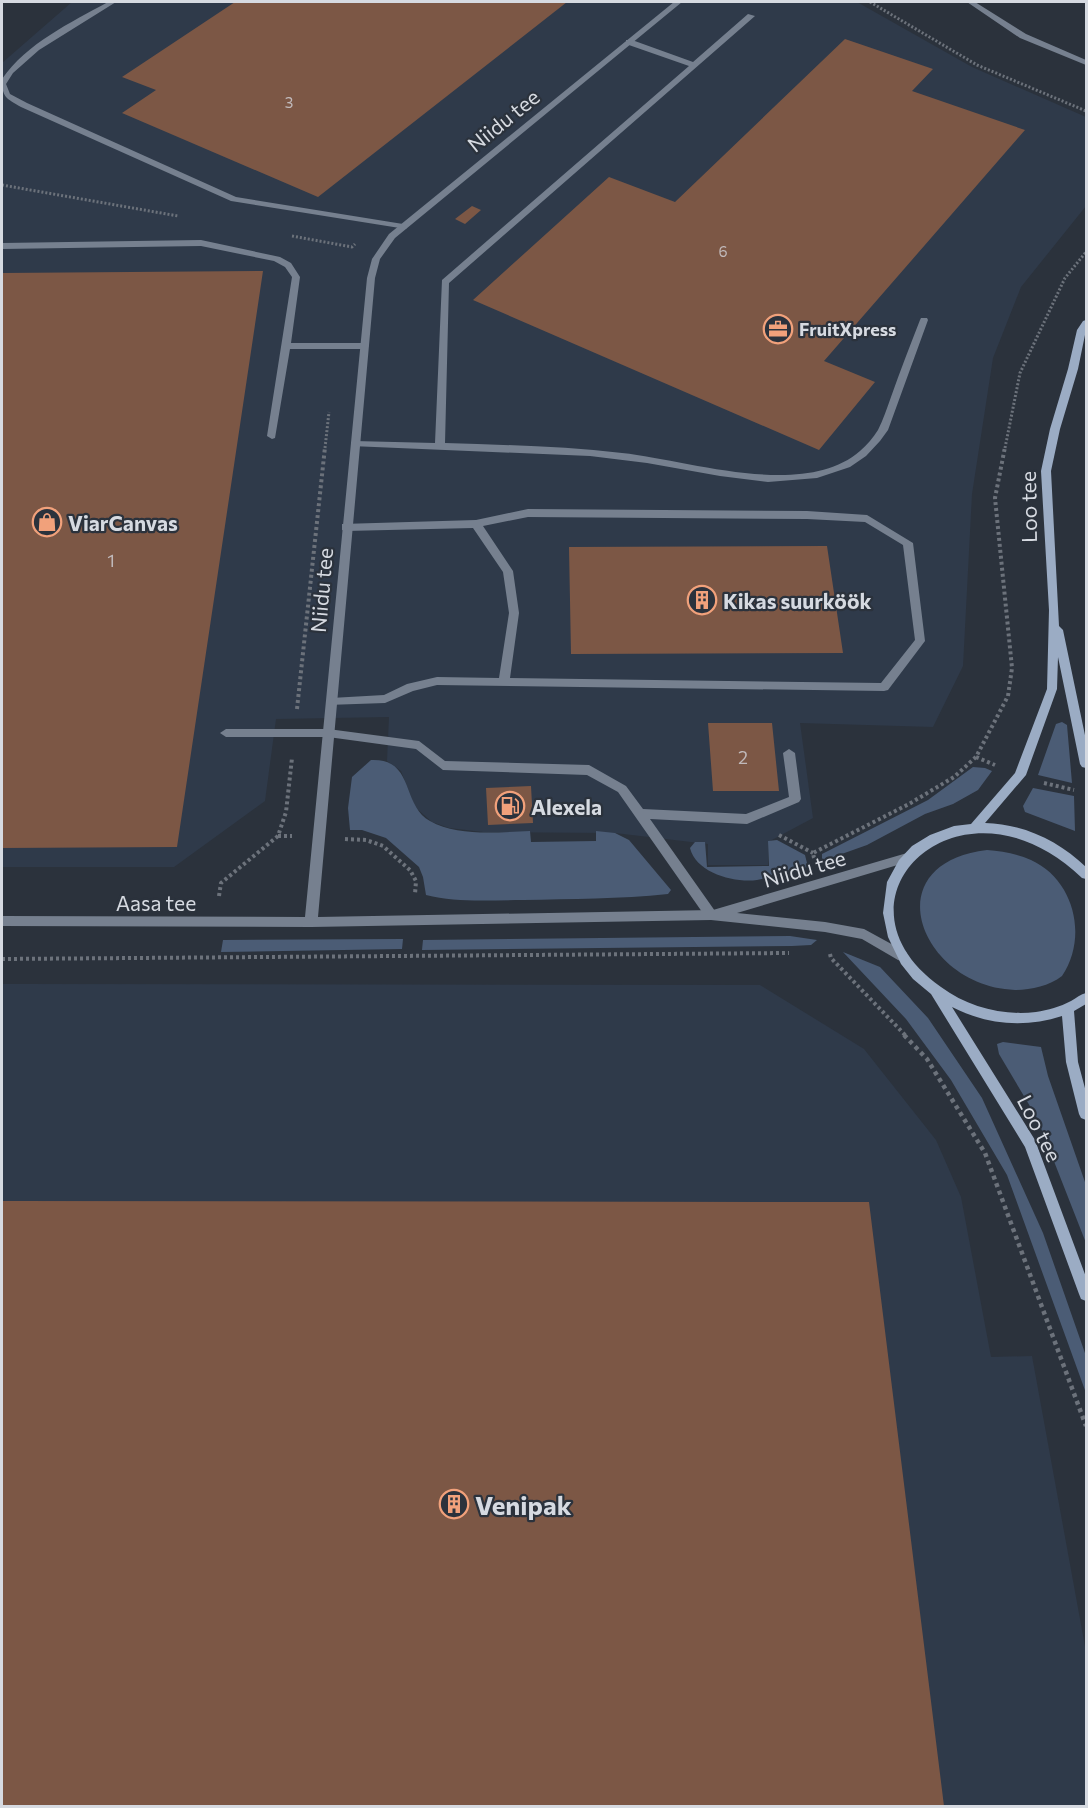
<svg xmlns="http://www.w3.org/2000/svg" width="1088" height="1808" viewBox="0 0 1088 1808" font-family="Commissioner,sans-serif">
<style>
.built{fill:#2f3a4a}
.green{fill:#4b5c75}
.building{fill:#7c5745}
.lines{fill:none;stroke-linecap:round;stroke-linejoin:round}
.path-far2{stroke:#6c727b;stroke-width:3;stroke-dasharray:2 2;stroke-linecap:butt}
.path-far1{stroke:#6c727b;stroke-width:4;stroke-dasharray:3 3;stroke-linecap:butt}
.path{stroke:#6c727b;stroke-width:4.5;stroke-dasharray:4 4;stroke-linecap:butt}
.lane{fill:#76808f;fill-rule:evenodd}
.street{fill:#76808f;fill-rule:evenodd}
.secondary{fill:#9bacc4;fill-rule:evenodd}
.labels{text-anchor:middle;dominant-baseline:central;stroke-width:4.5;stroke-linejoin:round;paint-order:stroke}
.far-number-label{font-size:15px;fill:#c0b9ba}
.far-poi-label{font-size:18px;font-weight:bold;fill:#d6dae1;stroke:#2b323c;text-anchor:start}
.number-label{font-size:18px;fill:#c0b9ba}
.street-label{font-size:21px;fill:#d6dae1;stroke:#2b323c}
.poi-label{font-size:21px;font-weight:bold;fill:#d6dae1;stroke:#2b323c;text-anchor:start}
.near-poi-label{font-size:26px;font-weight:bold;fill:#d6dae1;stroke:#2b323c;text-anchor:start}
</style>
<rect width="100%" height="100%" fill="#2b323c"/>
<path class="built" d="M 72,2 L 857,2 L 972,67 L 1086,117 L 1086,206 L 1021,287 L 993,358 L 972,494 L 963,666 L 933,727 L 800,723 L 813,818 L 768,842 L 768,865 L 708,865 L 708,844 L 615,833 L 483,832 L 449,828 L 432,822 L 415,807 L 401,771 L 387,761 L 389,717 L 276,719 L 265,801 L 174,867 L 2,867 L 2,63 Z
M 2,984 L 760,985 L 864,1049 L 936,1140 L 961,1197 L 991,1357 L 1032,1356 L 1086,1652 L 1086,1806 L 2,1806 Z"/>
<path class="green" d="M 1062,722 L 1067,725 L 1072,783 L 1038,775 L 1056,724 Z
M 371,760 C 415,758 401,805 430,821 C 458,837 499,832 530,831 L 531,842 L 596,841 L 596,831 L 615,833 L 629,840 L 671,890 L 668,894 C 620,899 571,899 523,900 C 491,900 457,903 426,895 L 423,877 L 419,867 L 386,838 L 362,830 L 350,830 L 348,808 L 352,777 Z
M 973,767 L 985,768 L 992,771 L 978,790 L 953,804 L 925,814 L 867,845 L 822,861 L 822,854 L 928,800 Z
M 1033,788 L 1074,796 L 1075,831 L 1025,812 L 1023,806 Z
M 777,840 L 805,855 L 808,867 C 791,871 774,877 757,880 C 734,883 696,873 690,848 L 695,842 L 705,842 L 707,867 L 769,866 L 768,841 Z
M 987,850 C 1002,851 1017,854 1031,860 C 1075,880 1088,938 1062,976 C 1049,986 1031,990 1015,990 C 921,987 872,864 987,850 Z
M 790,936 L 817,940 L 811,945 L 792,946 L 422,950 L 423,940 Z
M 403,939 L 402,949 L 221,952 L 223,940 Z
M 843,952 L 880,967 L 928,1018 L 982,1098 L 1043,1233 L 1086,1356 L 1086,1393 L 1007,1175 L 951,1080 L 906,1019 Z
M 1003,1042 L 1041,1047 L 1048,1076 L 1086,1185 L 1086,1243 L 1037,1118 L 999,1054 L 997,1044 Z"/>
<path class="building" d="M 235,2 L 567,2 L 318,197 L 122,113 L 156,90 L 122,77 Z
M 845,39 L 933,69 L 912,91 L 1025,130 L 824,361 L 875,382 L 819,450 L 473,300 L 609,177 L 675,202 Z
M 472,206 L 481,210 L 465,224 L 455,219 Z
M 263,271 L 177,847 L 2,848 L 2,273 Z
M 827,546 L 843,653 L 571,654 L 569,547 Z
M 708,723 L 772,723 L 779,791 L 713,791 Z
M 531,786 L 533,823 L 488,825 L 486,788 Z
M 2,1201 L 869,1202 L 944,1806 L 2,1806 Z"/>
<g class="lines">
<path class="path-far2" d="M 870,2 L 977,65 L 1086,111
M 2,185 L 178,216
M 292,236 L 352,247 L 355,244
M 325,448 L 329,412
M 1005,448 L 1020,373 L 1065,278 L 1086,252"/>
<path class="path-far1" d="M 297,709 L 325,447
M 976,757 L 995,765
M 1044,783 L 1074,790
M 779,835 L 813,853
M 278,836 L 292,836
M 345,839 L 366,840 L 383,846 L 410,870 L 416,881 L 415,894
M 814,858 L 813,853 L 909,804 L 954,777 L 976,757 L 1008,696 L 1012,668 L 995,498 L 1005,447
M 219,896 L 221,883 L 278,836 L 286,812 L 292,758
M 830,954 L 831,958 L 906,1036
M 2,959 L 789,953"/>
<path class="path" d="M 904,1035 L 927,1059 L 985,1153 L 1086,1426"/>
<path class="lane" d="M 108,2 L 116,2 L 39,50 L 13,73 L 6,84 L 10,94 L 27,103 L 236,197 L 403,224 L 407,227 L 406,229 L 231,201 L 21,107 C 6,98 2,98 2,79 C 27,43 70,23 108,2 Z
M 748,14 L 755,16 L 449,283 L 445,443 C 504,445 563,446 622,453 C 688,460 804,500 860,451 C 867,445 873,438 878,430 C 883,420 887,408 891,397 C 900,371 910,346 920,320 L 921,318 L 927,318 L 928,320 L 888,430 L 880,441 L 866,456 L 850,467 L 817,478 L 768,482 L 720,476 L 647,463 L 590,456 L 351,446 L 351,442 L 354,441 L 435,443 L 442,280 L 689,66 L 626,44 L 626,40 L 632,40 L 693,62 Z
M 201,240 L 280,257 L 291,263 L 300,277 L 291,343 L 364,343 L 369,346 L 364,349 L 290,349 L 275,438 L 272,439 L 267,436 L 292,277 L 285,267 L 274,261 L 201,246 L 2,249 L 2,243 Z
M 528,509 L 807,511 L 867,515 L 913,543 L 925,641 L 888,690 L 884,691 L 437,685 L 413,691 L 385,703 L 327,705 L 326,702 L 331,698 L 384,695 L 407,684 L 437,677 L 499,678 L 509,613 L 503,572 L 473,528 L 346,531 L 342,530 L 342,524 L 476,520 ZM 528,517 L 807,519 L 865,522 L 903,545 L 915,640 L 881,683 L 510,678 L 519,613 L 513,571 L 483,526 Z
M 226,729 L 328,729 L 419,741 L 445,761 L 589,765 L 626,786 L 643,809 L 746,814 L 789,797 L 783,753 L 789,749 L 795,753 L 801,799 L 799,802 L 747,824 L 650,819 L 715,911 L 717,915 L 715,919 L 711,920 L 707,919 L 618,792 L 587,775 L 443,770 L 416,749 L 328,737 L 226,737 L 220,733 Z"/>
<path class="street" d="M 674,2 L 682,2 L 395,238 L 380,259 L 375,278 L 318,917 L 713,910 L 907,853 L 911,855 L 913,858 L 911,861 L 737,913 L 825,922 L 864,929 L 906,952 L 908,956 L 906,960 L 902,961 L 898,960 L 862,939 L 825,932 L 711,920 L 311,927 L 2,926 L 2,916 L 305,917 L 367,278 L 372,259 L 389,234 Z
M 967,2 L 975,2 L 1026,34 L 1086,60 L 1086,65 L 1020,38 Z"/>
<path class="secondary" d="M 1086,320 L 1086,330 L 1078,369 L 1060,429 L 1051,471 L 1059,626 L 1063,630 L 1086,740 L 1086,768 L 1082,767 L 1080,764 L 1058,657 L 1057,689 L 1026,775 L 985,823 C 1024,824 1059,841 1086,867 L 1086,879 L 1082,878 C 960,761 818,900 941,987 C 968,1007 1003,1016 1036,1012 C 1048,1010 1060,1007 1071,1001 C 1076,998 1081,994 1086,993 L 1086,1004 L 1074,1011 L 1078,1062 L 1086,1092 L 1086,1120 L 1081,1118 L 1079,1114 L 1066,1062 L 1062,1016 C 1025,1028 987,1025 952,1007 L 1035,1140 L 1086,1277 L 1086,1301 L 1081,1299 L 1079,1294 L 1025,1147 L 931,994 L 913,979 L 901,964 L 888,937 L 883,913 L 887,882 L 899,860 L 912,846 L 930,835 L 954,826 L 971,824 L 1015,773 L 1047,689 L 1049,610 L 1041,471 L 1050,429 L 1068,369 L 1077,330 L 1083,321 Z"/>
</g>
<defs>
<g id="office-ring" transform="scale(1.5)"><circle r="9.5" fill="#2b323c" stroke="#f1a17b" stroke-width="1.5"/><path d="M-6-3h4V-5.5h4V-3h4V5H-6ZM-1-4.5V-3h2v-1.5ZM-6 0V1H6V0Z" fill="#f1a17b"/></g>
<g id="shop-ring" transform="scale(1.5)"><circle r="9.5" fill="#2b323c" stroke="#f1a17b" stroke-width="1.5"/><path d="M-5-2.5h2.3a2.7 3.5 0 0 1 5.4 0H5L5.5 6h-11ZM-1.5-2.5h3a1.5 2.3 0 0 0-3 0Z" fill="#f1a17b"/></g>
<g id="building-ring" transform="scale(1.5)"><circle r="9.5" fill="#2b323c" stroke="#f1a17b" stroke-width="1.5"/><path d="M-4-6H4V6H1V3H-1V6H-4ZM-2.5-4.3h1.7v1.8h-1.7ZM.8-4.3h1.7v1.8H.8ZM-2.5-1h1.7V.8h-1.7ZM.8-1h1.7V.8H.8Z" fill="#f1a17b"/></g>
<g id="fuel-ring" transform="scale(1.5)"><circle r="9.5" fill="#2b323c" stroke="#f1a17b" stroke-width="1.5"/><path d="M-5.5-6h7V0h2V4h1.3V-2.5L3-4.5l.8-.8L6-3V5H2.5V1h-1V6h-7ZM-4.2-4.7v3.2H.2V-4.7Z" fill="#f1a17b"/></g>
</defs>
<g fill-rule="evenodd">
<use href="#office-ring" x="778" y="329"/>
<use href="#shop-ring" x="47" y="522"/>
<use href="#building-ring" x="702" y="600"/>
<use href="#fuel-ring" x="510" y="806"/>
<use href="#building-ring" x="454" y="1504"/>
</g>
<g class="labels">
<g class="far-number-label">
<text x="289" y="102">3</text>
<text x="723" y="251">6</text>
</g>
<g class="far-poi-label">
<text x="799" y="329">FruitXpress</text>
</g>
<g class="number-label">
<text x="111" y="560">1</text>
<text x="743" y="757">2</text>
</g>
<g class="street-label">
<text transform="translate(503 120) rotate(-39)">Niidu tee</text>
<text transform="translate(1028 507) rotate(-91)">Loo tee</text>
<text transform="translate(321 590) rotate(-85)">Niidu tee</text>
<text transform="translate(804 868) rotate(-16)">Niidu tee</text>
<text x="156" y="902">Aasa tee</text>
<text transform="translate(1040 1128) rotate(63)">Loo tee</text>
</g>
<g class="poi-label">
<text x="68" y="522">ViarCanvas</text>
<text x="723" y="600">Kikas suurköök</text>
<text x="531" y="806">Alexela</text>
</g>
<g class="near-poi-label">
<text x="475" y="1504">Venipak</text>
</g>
</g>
<rect width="1088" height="1808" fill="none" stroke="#d6dae1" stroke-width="6"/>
</svg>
